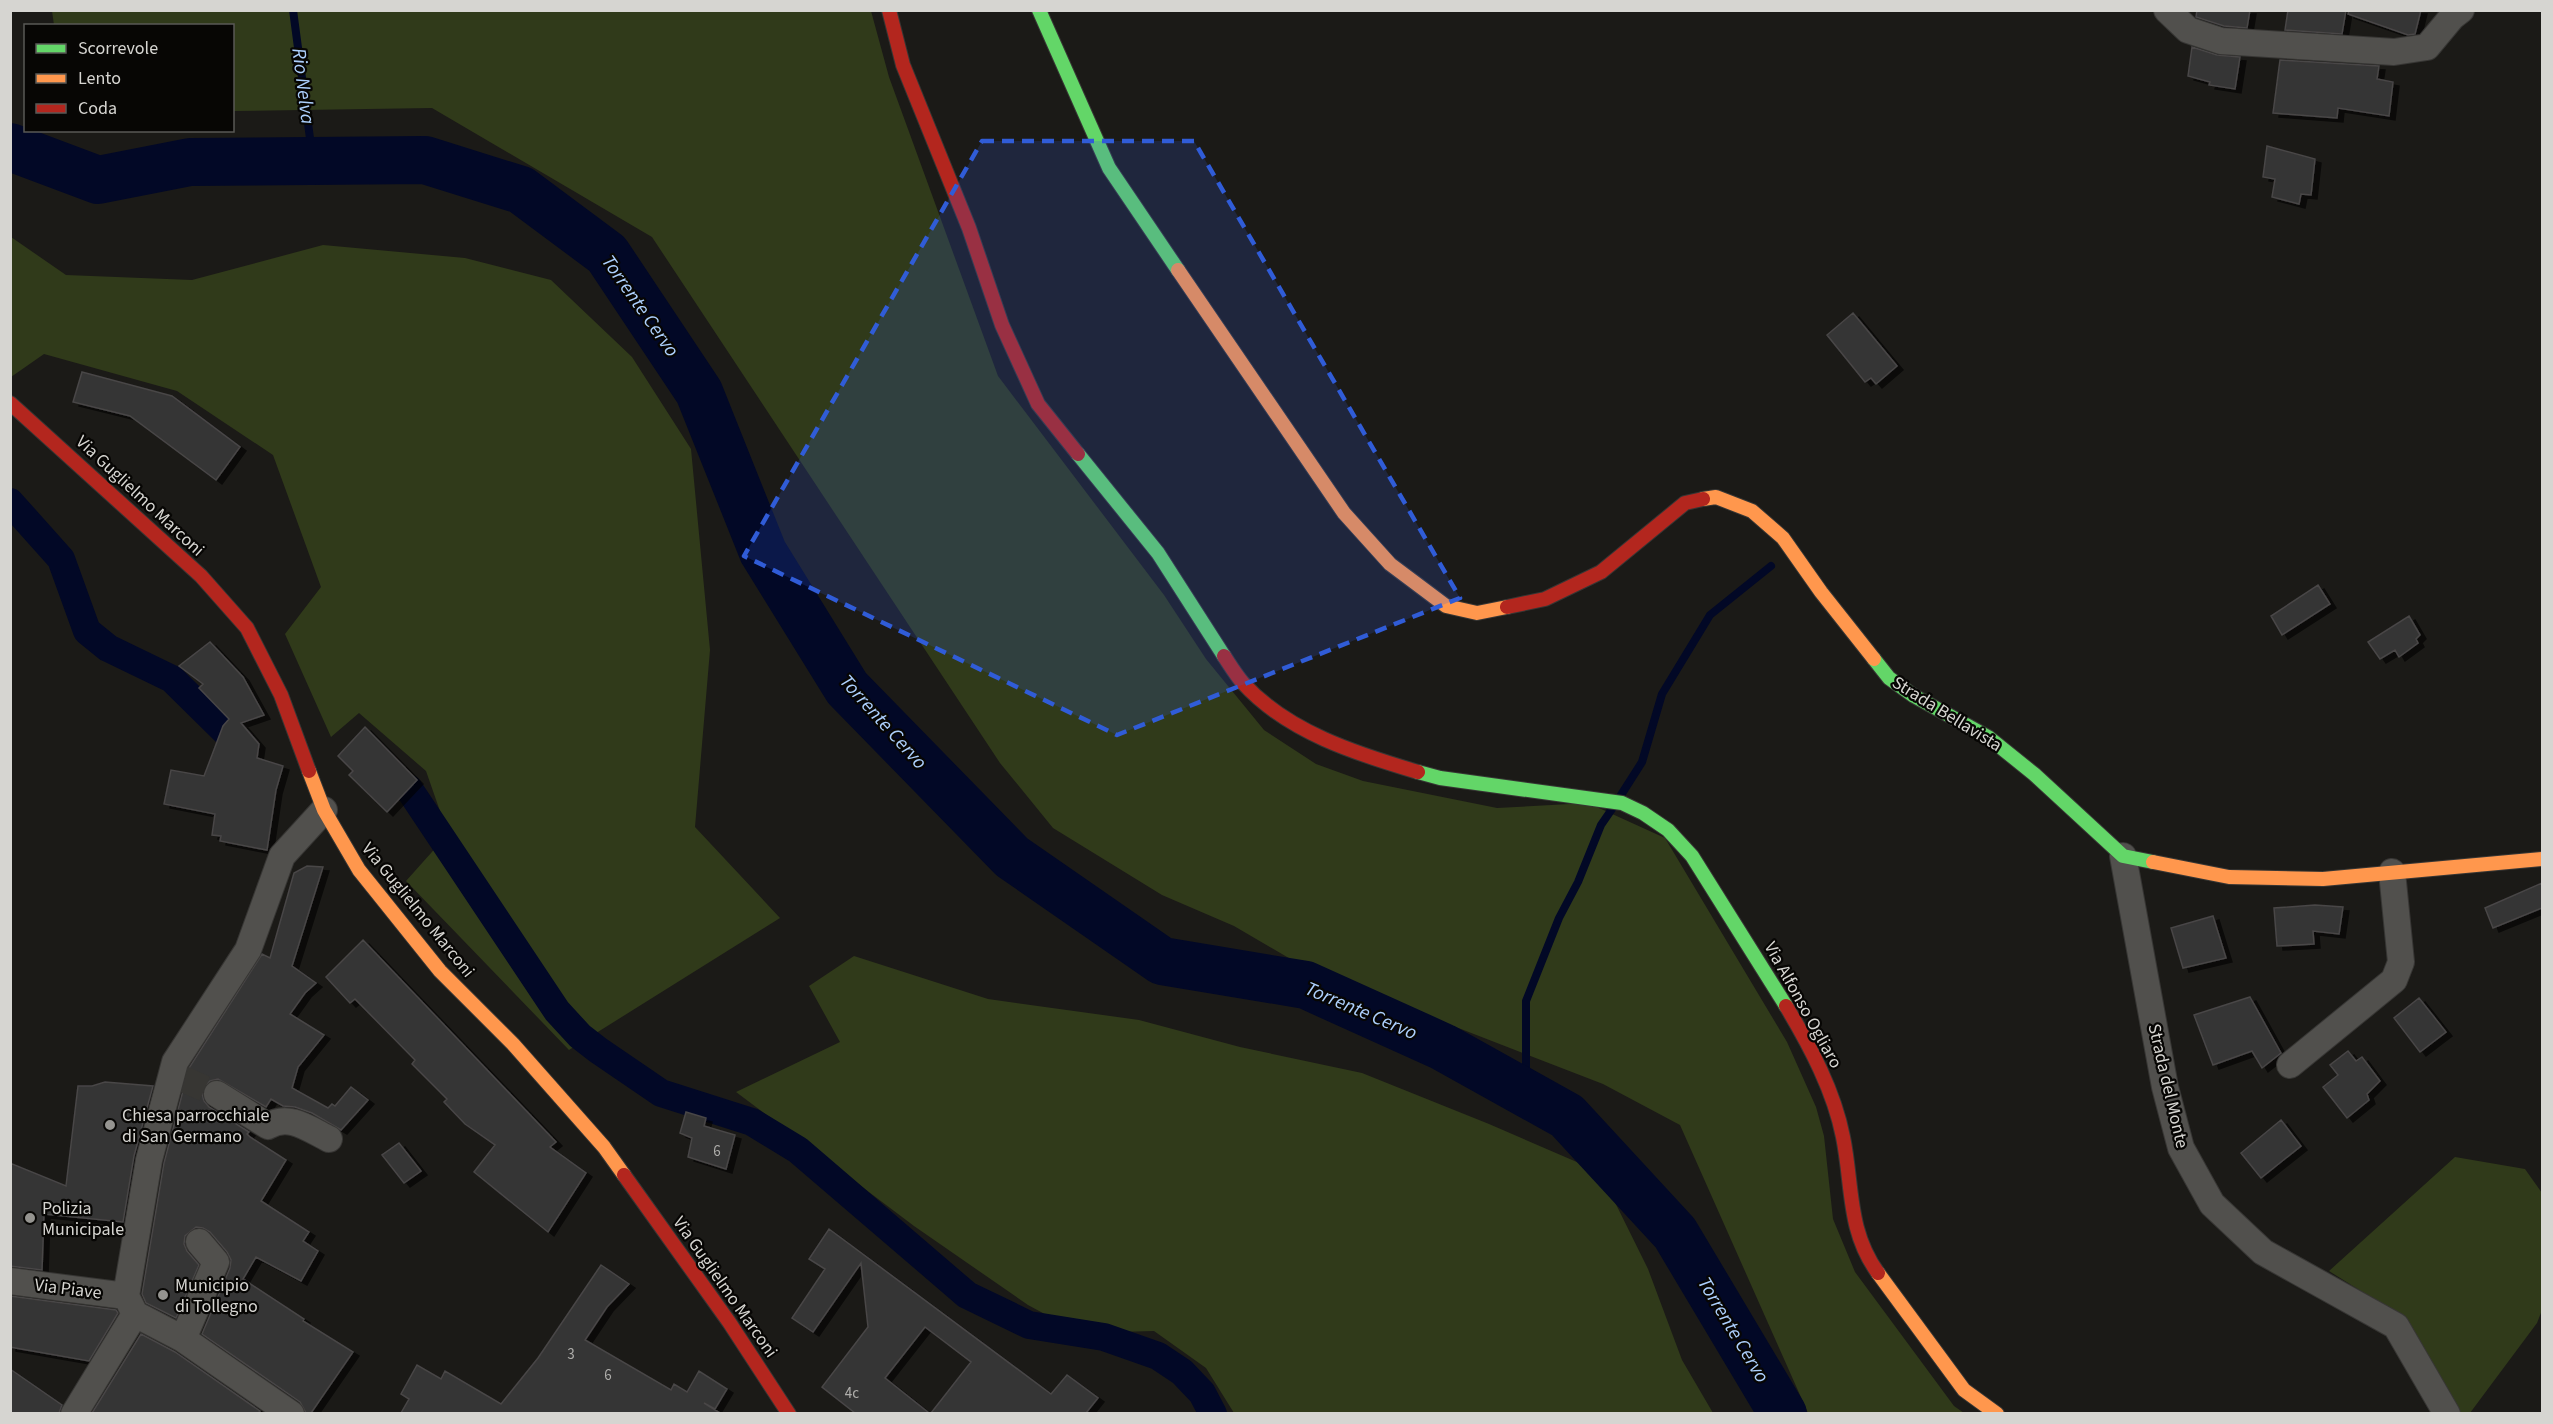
<svg xmlns="http://www.w3.org/2000/svg" width="2553" height="1424" viewBox="0 0 2553 1424" font-family="'Source Sans 3',sans-serif">
<style>
.green{fill:#303a1a}
.lines{fill:none;stroke-linecap:round;stroke-linejoin:round}
.stream{stroke:#020826;stroke-width:8}
.canal{stroke:#020826;stroke-width:28}
.river{stroke:#020826;stroke-width:48}
.building{fill:#363534;stroke:#484647;stroke-width:1.5;filter:url(#shadow)}
.street-tunnel{stroke:#373633;stroke-width:26;stroke-dasharray:26 13;stroke-linecap:butt}
.street-casing{stroke:#373634;stroke-width:28}
.fast-casing{stroke:#373634;stroke-width:16}
.slow-casing{stroke:#373634;stroke-width:16}
.jam-casing{stroke:#373634;stroke-width:16}
.street{stroke:#51504d;stroke-width:26}
.fast{stroke:#63d668;stroke-width:14}
.slow{stroke:#ff974d;stroke-width:14}
.jam{stroke:#b3261e;stroke-width:14}
.marked{fill:#305cd7;fill-opacity:0.2;stroke:#305cd7;stroke-width:4.5;stroke-dasharray:12 8;stroke-linejoin:round}
.poi-dot{fill:#959490;stroke:#070604;stroke-width:2}
.labels{text-anchor:middle;dominant-baseline:central;stroke-width:4.5;stroke-linejoin:round;paint-order:stroke}
.number-label{font-size:15px;fill:#aeadaa}
.street-label{font-size:18px;fill:#d6d5d1;stroke:#070604}
.poi-label{font-size:18px;fill:#d6d5d1;stroke:#070604;text-anchor:start}
.water-label{font-size:20px;font-style:italic;fill:#add0fd;stroke:#070604}
</style>
<defs>
<filter id="shadow"><feDropShadow dx="6" dy="4" stdDeviation="0" flood-color="#0009"/></filter>
</defs>
<rect width="100%" height="100%" fill="#1b1a17"/>
<path class="green" d="M 52,11 L 871,11 L 889,77 L 998,376 L 1164,595 L 1206,659 L 1264,730 L 1316,764 L 1363,781 L 1497,808 L 1588,803 L 1665,838 L 1787,1042 L 1816,1107 L 1824,1136 L 1833,1219 L 1855,1272 L 1954,1406 L 1964,1413 L 1808,1413 L 1680,1125 L 1603,1084 L 1461,1029 L 1340,988 L 1234,926 L 1162,895 L 1053,828 L 1000,763 L 652,237 L 432,108 L 233,111 L 232,26 L 54,25 Z
M 11,237 L 66,275 L 192,280 L 323,245 L 465,258 L 551,280 L 632,357 L 691,449 L 710,650 L 695,827 L 780,918 L 569,1050 L 406,881 L 448,834 L 426,771 L 359,713 L 331,737 L 285,634 L 321,587 L 273,455 L 177,391 L 44,354 L 11,377 Z
M 854,956 L 988,999 L 1139,1020 L 1240,1047 L 1362,1073 L 1489,1124 L 1600,1172 L 1648,1269 L 1682,1360 L 1713,1413 L 1234,1413 L 1206,1368 L 1154,1331 L 1080,1333 L 1028,1305 L 914,1226 L 736,1092 L 840,1042 L 809,986 Z
M 2455,1157 L 2525,1169 L 2542,1193 L 2542,1310 L 2537,1323 L 2470,1413 L 2460,1413 L 2404,1318 L 2329,1271 Z"/>
<g class="lines">
<path class="stream" d="M 293,10 L 313,161
M 1621,795 L 1642,762 L 1662,694 L 1710,615 L 1771,566
M 1526,1093 L 1526,1001 L 1559,918 L 1578,882 L 1601,825 L 1612,809"/>
<path class="canal" d="M 10,502 L 61,559 L 87,631 L 108,648 L 172,679 L 239,745
M 409,789 L 557,1011 L 580,1036 L 598,1050 L 661,1093 L 752,1122 L 798,1150 L 967,1295 L 1029,1325 L 1104,1337 L 1158,1356 L 1182,1372 L 1202,1393 L 1213,1414"/>
<path class="river" d="M 10,147 L 98,180 L 190,162 L 425,160 L 521,190 L 607,254 L 699,392 L 763,552 L 847,688 L 1012,857 L 1162,961 L 1306,985 L 1443,1047 L 1567,1116 L 1675,1233 L 1783,1414"/>
</g>
<path class="building" d="M 2197,10 L 2250,10 L 2247,28 L 2224,26 L 2196,17 Z
M 2288,10 L 2346,10 L 2342,34 L 2285,30 Z
M 2349,10 L 2421,10 L 2415,34 L 2408,35 L 2348,14 Z
M 2192,47 L 2217,55 L 2240,57 L 2235,89 L 2209,85 L 2210,82 L 2188,76 Z
M 2280,60 L 2379,66 L 2377,79 L 2393,82 L 2389,116 L 2338,108 L 2337,118 L 2273,113 Z
M 2267,146 L 2315,159 L 2311,195 L 2301,194 L 2299,204 L 2272,197 L 2275,179 L 2263,177 Z
M 1853,313 L 1897,366 L 1876,384 L 1871,378 L 1865,382 L 1827,335 Z
M 82,372 L 172,396 L 240,447 L 216,480 L 130,416 L 73,402 Z
M 2318,585 L 2330,604 L 2282,635 L 2271,616 Z
M 2409,616 L 2420,635 L 2416,639 L 2418,643 L 2399,657 L 2395,650 L 2380,659 L 2368,642 Z
M 210,642 L 243,677 L 264,715 L 241,723 L 259,744 L 257,758 L 283,766 L 276,790 L 267,850 L 220,841 L 221,836 L 212,835 L 215,814 L 164,804 L 171,770 L 204,776 L 223,726 L 229,719 L 199,688 L 203,684 L 179,666 Z
M 365,727 L 417,780 L 387,812 L 349,775 L 353,771 L 338,756 Z
M 307,866 L 323,867 L 292,966 L 316,983 L 305,993 L 290,1014 L 324,1035 L 298,1067 L 292,1088 L 328,1108 L 332,1104 L 335,1106 L 351,1087 L 368,1100 L 341,1130 L 312,1113 L 295,1107 L 283,1106 L 271,1099 L 266,1107 L 218,1079 L 210,1081 L 204,1087 L 202,1094 L 204,1101 L 209,1107 L 249,1132 L 247,1134 L 250,1137 L 286,1160 L 261,1201 L 309,1232 L 303,1241 L 318,1251 L 301,1281 L 256,1257 L 243,1279 L 304,1319 L 303,1321 L 353,1352 L 311,1413 L 306,1413 L 300,1402 L 202,1334 L 230,1268 L 231,1260 L 227,1252 L 210,1232 L 203,1228 L 196,1227 L 185,1236 L 184,1244 L 187,1251 L 199,1265 L 176,1318 L 146,1303 L 142,1294 L 164,1163 L 189,1068 L 262,954 L 270,958 L 294,873 Z
M 2542,883 L 2542,908 L 2493,928 L 2485,908 Z
M 2315,905 L 2343,907 L 2339,934 L 2313,931 L 2314,944 L 2277,946 L 2274,908 Z
M 2213,916 L 2226,958 L 2183,968 L 2171,928 Z
M 363,940 L 556,1142 L 550,1147 L 586,1173 L 548,1232 L 474,1172 L 495,1145 L 465,1124 L 444,1102 L 447,1099 L 412,1064 L 415,1060 L 355,999 L 350,1003 L 326,977 Z
M 2250,997 L 2281,1053 L 2262,1068 L 2252,1051 L 2213,1065 L 2194,1015 Z
M 2419,998 L 2446,1032 L 2420,1052 L 2394,1018 Z
M 2348,1051 L 2356,1061 L 2362,1057 L 2380,1081 L 2367,1094 L 2369,1100 L 2347,1118 L 2323,1087 L 2338,1075 L 2330,1065 Z
M 105,1082 L 153,1086 L 134,1156 L 123,1222 L 44,1214 L 42,1270 L 10,1266 L 10,1163 L 66,1186 L 78,1086 L 92,1086 Z
M 686,1112 L 706,1118 L 704,1126 L 735,1135 L 726,1169 L 688,1157 L 692,1138 L 680,1133 Z
M 2281,1120 L 2301,1146 L 2261,1178 L 2241,1153 Z
M 399,1143 L 421,1171 L 404,1183 L 382,1155 Z
M 829,1229 L 1051,1394 L 1067,1375 L 1098,1398 L 1086,1413 L 931,1413 L 971,1362 L 925,1327 L 885,1378 L 929,1413 L 855,1413 L 822,1387 L 868,1327 L 861,1263 L 813,1332 L 792,1318 L 825,1269 L 809,1259 Z
M 601,1265 L 629,1284 L 607,1307 L 585,1340 L 671,1390 L 674,1384 L 687,1392 L 699,1371 L 727,1389 L 715,1409 L 704,1403 L 720,1413 L 401,1413 L 409,1399 L 401,1394 L 417,1365 L 441,1379 L 445,1371 L 501,1404 L 538,1358 Z
M 10,1296 L 116,1310 L 118,1313 L 89,1361 L 10,1347 Z
M 141,1334 L 175,1352 L 260,1411 L 258,1413 L 92,1413 Z
M 10,1369 L 62,1405 L 59,1413 L 10,1413 Z"/>
<g class="lines">
<path class="street-tunnel" d="M 181,1078 L 217,1094"/>
<g class="street-casing">
<path id="street" d="M 2167,10 L 2188,30 L 2221,41 L 2394,52 L 2427,47 L 2452,17 L 2461,10
M 2123,856 L 2165,1087 L 2181,1148 L 2212,1204 L 2263,1252 L 2396,1326 L 2447,1414
M 2290,1065 L 2394,980 L 2401,962 L 2392,872
M 217,1094 L 268,1126 C 289,1113 309,1129 329,1139
M 10,1281 L 126,1296
M 135,1314 L 126,1296 L 149,1160 L 175,1062 L 248,950 L 282,856 L 324,810
M 135,1314 L 183,1339 L 291,1414
M 183,1339 L 216,1262 L 199,1242
M 74,1414 L 135,1314"/>
</g>
<g class="fast-casing">
<path id="fast" d="M 1039,10 L 1109,168 L 1178,270
M 1078,454 L 1158,553 L 1224,656
M 1874,659 L 1889,678 L 1914,696 L 1988,737 L 2034,774 L 2123,856 L 2153,862
M 1418,772 L 1440,778 L 1622,803 L 1643,813 L 1668,830 L 1692,856 L 1786,1006"/>
</g>
<g class="slow-casing">
<path id="slow" d="M 1178,270 L 1344,513 L 1390,564 L 1446,606 L 1477,613 L 1507,607
M 1703,499 L 1716,497 L 1752,511 L 1783,538 L 1821,592 L 1874,659
M 309,771 L 324,810 L 359,870 L 440,971 L 513,1044 L 604,1147 L 624,1175
M 2153,862 L 2229,877 L 2323,879 L 2542,859
M 1878,1273 L 1964,1390 L 1997,1414"/>
</g>
<g class="jam-casing">
<path id="jam" d="M 889,10 L 903,65 L 969,228 L 1002,325 L 1038,404 L 1078,454
M 10,403 L 201,576 L 247,628 L 281,695 L 309,771
M 1507,607 L 1545,599 L 1601,572 L 1685,503 L 1703,499
M 1224,656 C 1230,665 1236,675 1243,683 C 1287,732 1357,754 1418,772
M 1786,1006 C 1810,1046 1834,1091 1843,1137 C 1853,1186 1847,1230 1878,1273
M 624,1175 L 729,1322 L 789,1414"/>
</g>
<use href="#street" class="street"/>
<use href="#fast" class="fast"/>
<use href="#slow" class="slow"/>
<use href="#jam" class="jam"/>
</g>
<path class="marked" d="M 982,141 L 1194,141 L 1460,598 L 1117,735 L 744,556 Z"/>
<g class="poi-dot">
<circle cx="110" cy="1125" r="6"/>
<circle cx="30" cy="1218" r="6"/>
<circle cx="163" cy="1295" r="6"/>
</g>
<g class="labels">
<g class="number-label">
<text x="717" y="1151">6</text>
<text x="571" y="1354">3</text>
<text x="608" y="1375">6</text>
<text x="852" y="1393">4c</text>
</g>
<g class="street-label">
<text transform="translate(140 496) rotate(43)">Via Guglielmo Marconi</text>
<text transform="translate(1947 714) rotate(32)">Strada Bellavista</text>
<text transform="translate(418 910) rotate(51)">Via Guglielmo Marconi</text>
<text transform="translate(1803 1005) rotate(61)">Via Alfonso Ogliaro</text>
<text transform="translate(2168 1086) rotate(77)">Strada del Monte</text>
<text transform="translate(725 1287) rotate(55)">Via Guglielmo Marconi</text>
<text transform="translate(68 1289) rotate(7)">Via Piave</text>
</g>
<g class="poi-label">
<text x="122" y="1115">Chiesa parrocchiale<tspan x="122" dy="21">di San Germano</tspan></text>
<text x="42" y="1208">Polizia<tspan x="42" dy="21">Municipale</tspan></text>
<text x="175" y="1285">Municipio<tspan x="175" dy="21">di Tollegno</tspan></text>
</g>
<g class="water-label">
<text transform="translate(303 86) rotate(83)">Rio Nelva</text>
<text transform="translate(640 306) rotate(55)">Torrente Cervo</text>
<text transform="translate(883 722) rotate(48)">Torrente Cervo</text>
<text transform="translate(1361 1011) rotate(23)">Torrente Cervo</text>
<text transform="translate(1733 1330) rotate(59)">Torrente Cervo</text>
</g>
</g>
<rect width="2553" height="1424" fill="none" stroke="#d6d5d1" stroke-width="24"/>
<rect x="24" y="24" width="210" height="108" fill="#070604" stroke="#5a5956" stroke-width="1.5"/>
<rect x="36" y="44" width="30" height="9" fill="#63d668" stroke="#5a5956" stroke-width="1.5"/>
<text x="78" y="54" font-size="18" fill="#d6d5d1">Scorrevole</text>
<rect x="36" y="74" width="30" height="9" fill="#ff974d" stroke="#5a5956" stroke-width="1.5"/>
<text x="78" y="84" font-size="18" fill="#d6d5d1">Lento</text>
<rect x="36" y="104" width="30" height="9" fill="#b3261e" stroke="#5a5956" stroke-width="1.5"/>
<text x="78" y="114" font-size="18" fill="#d6d5d1">Coda</text>
</svg>
